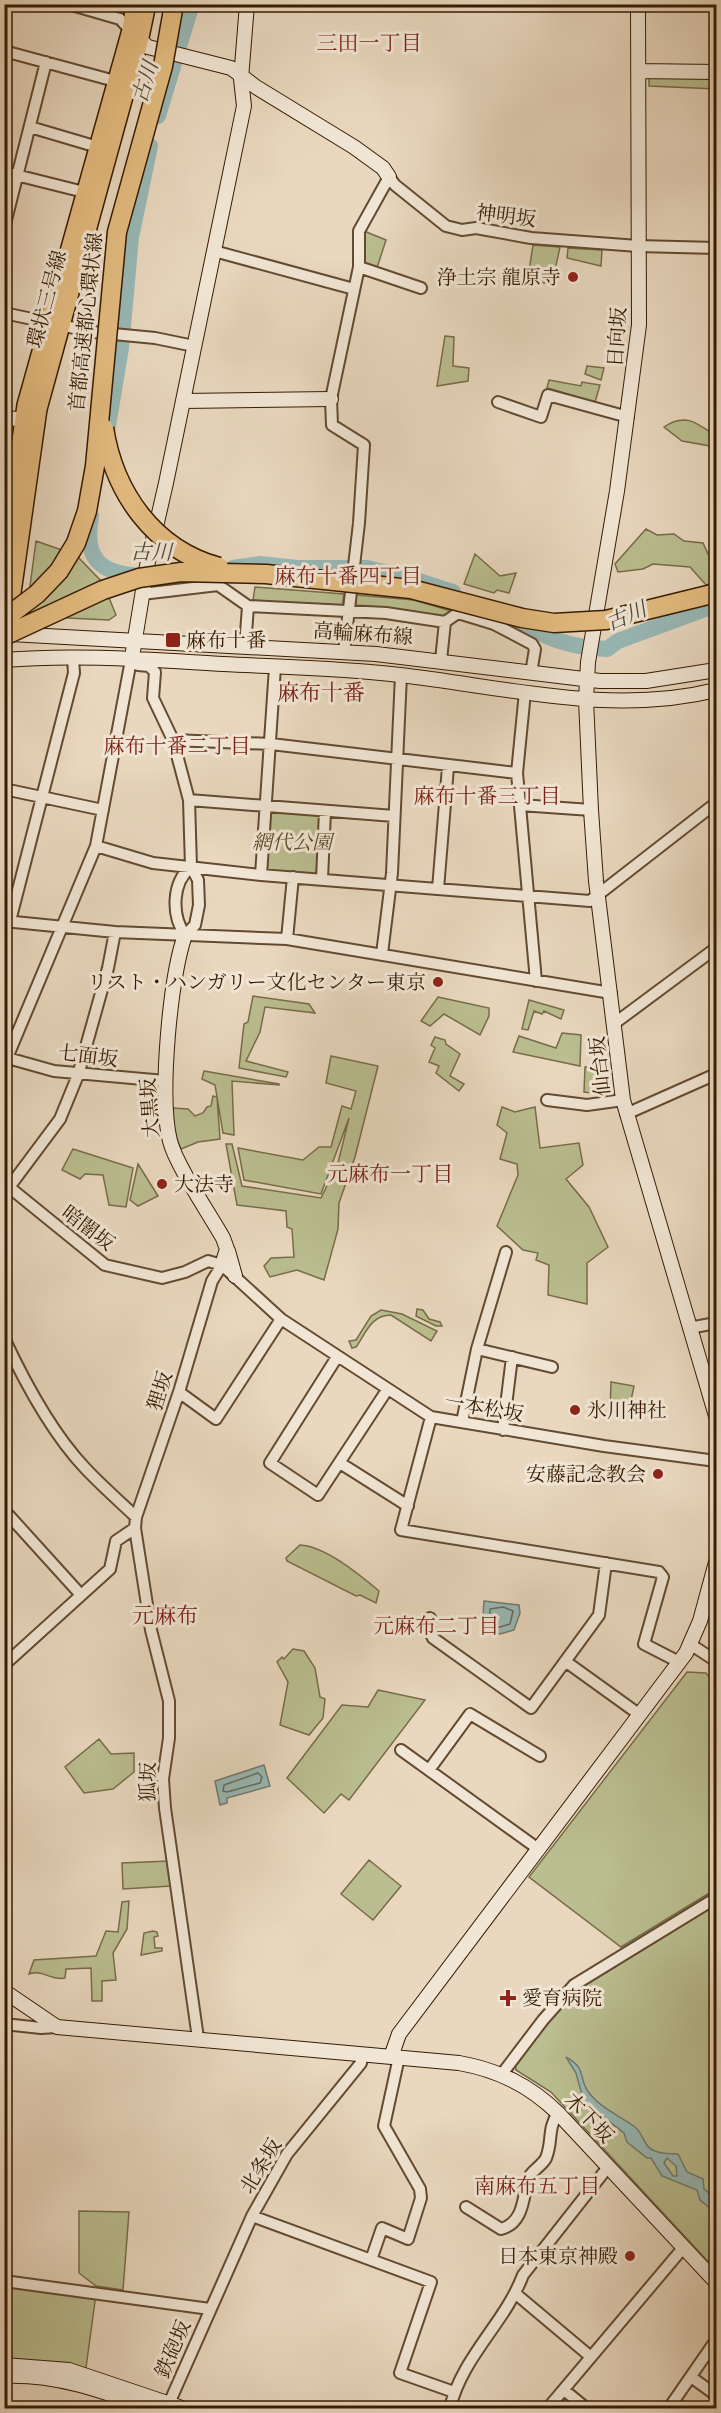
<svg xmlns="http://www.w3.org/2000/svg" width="721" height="2413" viewBox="0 0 721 2413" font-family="'IM FELL French Canon','Noto Serif JP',serif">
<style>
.green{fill:#babe90;stroke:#786c48;stroke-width:1.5}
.water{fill:#98b9b7;stroke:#717a6e;stroke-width:1.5;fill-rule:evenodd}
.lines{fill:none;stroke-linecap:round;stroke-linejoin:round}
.shore{stroke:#676a5c;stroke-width:1.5}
.river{stroke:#98b9b7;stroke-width:16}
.street-casing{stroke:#634a30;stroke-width:14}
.secondary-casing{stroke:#361b01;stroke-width:16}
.primary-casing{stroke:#361b01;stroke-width:18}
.street{stroke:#f1e6d5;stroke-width:10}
.secondary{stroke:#f1e6d5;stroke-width:14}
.primary{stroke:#e4bc80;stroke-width:15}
.highway-bridge-casing{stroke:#361b01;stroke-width:21;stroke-linecap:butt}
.highway-bridge{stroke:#e4bc80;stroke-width:18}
.poi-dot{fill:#8f2418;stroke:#f1e6d5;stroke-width:2}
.labels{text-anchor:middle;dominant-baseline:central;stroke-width:6;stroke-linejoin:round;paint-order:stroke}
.street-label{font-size:20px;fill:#361b01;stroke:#f1e6d5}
.poi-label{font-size:20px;fill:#361b01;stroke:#f1e6d5;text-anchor:end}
.park-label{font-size:20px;font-style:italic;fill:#5e4c2c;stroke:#f1e6d5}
.neighbourhood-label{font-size:21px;fill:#7a1f14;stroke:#f1e6d5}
.water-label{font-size:21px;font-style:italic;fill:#534a38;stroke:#f1e6d5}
.quarter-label{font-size:22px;fill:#7a1f14;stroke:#f1e6d5}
</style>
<rect width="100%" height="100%" fill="#e9d8bf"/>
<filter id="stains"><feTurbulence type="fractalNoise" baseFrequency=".00333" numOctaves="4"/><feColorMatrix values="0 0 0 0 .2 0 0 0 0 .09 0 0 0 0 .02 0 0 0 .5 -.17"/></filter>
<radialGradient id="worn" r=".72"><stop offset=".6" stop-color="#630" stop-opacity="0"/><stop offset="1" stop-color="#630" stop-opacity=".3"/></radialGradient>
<path class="green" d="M 649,74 L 716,78 L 716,89 L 649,86 Z
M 364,231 L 386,240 L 376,271 L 362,266 Z
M 533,245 L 560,247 L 552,284 L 537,282 L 527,284 Z
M 568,248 L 602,250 L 601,266 L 567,258 Z
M 445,336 L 454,337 L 453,366 L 469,368 L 468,381 L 437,386 Z
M 587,366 L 604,368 L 601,380 L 585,374 Z
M 549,380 L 581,386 L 582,382 L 600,385 L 595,402 L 547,388 Z
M 714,412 L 716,447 L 682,441 L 664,427 C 684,413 696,422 713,434 Z
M 646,529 L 657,535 L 674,534 L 684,541 L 703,543 L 708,554 L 716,555 L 716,582 L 706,585 L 690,567 L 653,564 L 643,569 L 618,572 L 615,564 Z
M 36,541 L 76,555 L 103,583 L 116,615 L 109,620 L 26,616 Z
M 475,554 L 500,576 L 516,573 L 509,593 L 497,590 L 494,593 L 464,584 Z
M 255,587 L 344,594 L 342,608 L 253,600 Z
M 356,595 L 414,600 L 451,611 L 443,618 L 356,608 Z
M 270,808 L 315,812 L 321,817 L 316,875 L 267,872 L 263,867 Z
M 253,996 L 309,1004 L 315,1013 L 265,1007 L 260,1032 L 246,1061 L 288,1072 L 286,1077 L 239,1068 L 244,1024 L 248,1022 Z
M 438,997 L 489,1008 L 489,1016 L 480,1035 L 444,1014 L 430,1026 L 421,1021 Z
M 529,1000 L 564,1010 L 561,1019 L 544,1011 L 542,1014 L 534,1011 L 528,1030 L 522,1029 Z
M 562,1033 L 581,1035 L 580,1066 L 513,1052 L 519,1036 L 556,1048 Z
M 435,1037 L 445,1040 L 446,1044 L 460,1054 L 450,1076 L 464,1084 L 459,1091 L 436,1073 L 439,1066 L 429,1062 L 435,1048 L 431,1045 Z
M 331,1056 L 378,1066 L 355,1157 L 339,1203 L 338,1229 L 324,1280 L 297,1270 L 270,1277 L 264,1266 L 271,1258 L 294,1257 L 292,1229 L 287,1227 L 286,1211 L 237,1205 L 226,1144 L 232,1144 L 242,1186 L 321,1198 L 338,1163 L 349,1118 L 321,1194 L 244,1180 L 238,1148 L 303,1160 L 319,1147 L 331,1147 L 342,1106 L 351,1109 L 356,1091 L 326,1083 Z
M 585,1067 L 601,1068 L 600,1094 L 584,1092 Z
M 204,1071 L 279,1084 L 279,1085 L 232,1081 L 234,1135 L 223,1133 L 215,1085 L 202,1079 Z
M 213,1096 L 217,1097 L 220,1139 L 198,1142 L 181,1149 L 174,1132 L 173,1108 L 188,1109 L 195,1116 L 203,1113 L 207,1107 L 211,1106 Z
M 502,1107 L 515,1112 L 535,1107 L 540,1148 L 579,1143 L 583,1165 L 566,1179 L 589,1207 L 608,1247 L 587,1263 L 587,1304 L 548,1295 L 549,1265 L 536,1260 L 538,1253 L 523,1250 L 497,1226 L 518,1175 L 517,1164 L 500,1159 L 507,1133 L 497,1125 Z
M 73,1149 L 133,1168 L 126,1207 L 109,1205 L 103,1175 L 85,1174 L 80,1179 L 62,1170 Z
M 138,1164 L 158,1196 L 138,1206 L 130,1200 Z
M 417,1309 L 423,1310 L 429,1319 L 440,1322 L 442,1326 L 436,1326 L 416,1316 Z
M 381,1310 L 402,1314 L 437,1331 L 431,1341 L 391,1315 C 371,1315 366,1333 356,1347 L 352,1348 L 349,1341 L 356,1340 L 371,1316 Z
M 611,1382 L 634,1386 L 628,1415 L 610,1413 Z
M 300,1545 C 325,1546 360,1575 379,1591 L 376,1603 L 360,1595 L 356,1596 L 287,1561 L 286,1558 Z
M 293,1649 L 304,1651 L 315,1668 L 320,1697 L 325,1699 L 323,1718 L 309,1735 L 280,1725 L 288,1682 L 277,1662 L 282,1657 L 284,1659 Z
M 687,1672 L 706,1673 L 716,1685 L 716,1889 L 621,1947 L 529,1877 Z
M 378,1690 L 425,1700 L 349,1800 L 341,1794 L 324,1813 L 287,1778 L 342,1705 L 368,1707 Z
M 99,1739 L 111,1754 L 134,1753 L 134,1772 L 113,1789 L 84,1793 L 65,1767 Z
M 369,1860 L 401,1886 L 373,1920 L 341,1894 Z
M 169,1861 L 171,1886 L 123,1889 L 122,1863 Z
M 129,1901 L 127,1929 L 113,1953 L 116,1980 L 102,1981 L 102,2001 L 92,2001 L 91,1968 L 66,1969 L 65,1978 C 51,1981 43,1969 29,1974 L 34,1960 L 96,1956 L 106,1931 L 118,1932 L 122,1902 Z
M 716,1903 L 716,2270 L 551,2092 L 516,2070 L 515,2063 L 565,1998 Z
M 153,1931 L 157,1932 L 158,1936 L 154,1937 L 155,1948 L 162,1948 L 162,1951 L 141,1955 L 144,1933 Z
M 79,2211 L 129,2212 L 123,2290 L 96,2286 L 79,2273 Z
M 12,2286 L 96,2294 L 85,2375 L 5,2365 L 5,2330 Z"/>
<path class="water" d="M 484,1601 L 519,1605 L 520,1613 L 514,1630 L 500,1634 L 482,1630 Z
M 264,1765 L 270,1786 L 227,1798 L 227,1803 L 220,1805 L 215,1781 Z
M 566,2057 C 587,2069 578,2075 587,2090 C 599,2108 619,2115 635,2127 C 644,2134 643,2147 655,2151 C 662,2154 671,2154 678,2154 L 687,2172 L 703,2179 L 704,2189 L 716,2198 L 716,2213 L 700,2200 L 697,2190 L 662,2176 L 651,2158 L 647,2158 L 627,2142 L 624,2133 L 584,2102 L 576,2073 ZM 667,2158 L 676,2166 L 677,2176 L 673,2176 L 664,2163 Z"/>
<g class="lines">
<path class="shore" d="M 503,1607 L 513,1611 L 510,1624 L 500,1627 L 489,1625 L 490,1609 Z
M 258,1773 L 262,1777 L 260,1783 L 227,1792 L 223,1791 L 224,1785 Z"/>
<path class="river" d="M 158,116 L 192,4
M 105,444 L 121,348 L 131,237 L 150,146
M 91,516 C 83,559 100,574 142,576
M 233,568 L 260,564 L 297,568 L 367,568 L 413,579 L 453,592
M 509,618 C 547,637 564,647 607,649 L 618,641 L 716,605"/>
<g class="street-casing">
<path id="street" d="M 68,4 L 120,19 L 130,30
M 4,51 L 115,81
M 30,127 L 101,148
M 4,172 L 84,192
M 4,228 L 46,62
M 214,251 L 354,289
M 359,267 L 421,288
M 4,313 L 93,332 L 155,338 L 194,346
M 498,402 L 541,417 L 548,395 L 628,417
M 142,594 L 218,585 L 248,606
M 245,647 L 248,606 L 386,613 L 445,622
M 344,652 L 359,523 L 364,445 L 332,425 L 331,399 L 359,267 L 359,231 L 389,177 L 395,185 L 446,226 L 462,230 L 476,228 L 531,238 L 638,246 L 716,248
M 441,660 L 445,622 L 458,613 L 494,624 L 532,644 L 535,649 L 531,673
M 138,665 L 149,666 L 155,672 L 153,698 L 173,740 L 189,800 L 191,867 L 198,880 L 199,905 L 195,925 L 185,935 C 171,915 172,882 191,867
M 525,692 L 517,773 L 536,981
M 173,740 L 271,744 L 517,773
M 4,789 L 103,810
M 189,800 L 394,816
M 520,805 L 591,810
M 96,846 L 153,863 L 261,875 L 590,901 L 716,803
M 261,875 L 275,667
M 322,879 L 325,811
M 438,889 L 448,767
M 4,921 L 115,932 L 287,939 L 611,993
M 10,921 L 74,673 L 73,659
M 287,939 L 293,877
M 382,954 L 392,873 L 401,675
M 615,1023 L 716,948
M 4,1057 L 54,1071 L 165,1081
M 4,1065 L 96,846 L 131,660
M 547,1100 L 587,1105 L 623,1100
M 626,1114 L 716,1074
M 4,1183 L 105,1265 L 162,1278 L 185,1272 L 208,1261 L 222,1265 L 281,1319 L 431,1417 L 604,1446 L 716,1461
M 4,1194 L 60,1119 L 78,1075 L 108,968 L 115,932
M 689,1328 L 716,1323
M 4,1338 C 25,1383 51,1432 85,1468 C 101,1485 119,1501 136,1517
M 477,1349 L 552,1367
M 337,1357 L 270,1463 L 318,1495 L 387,1390
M 179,1392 L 216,1419 L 281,1319
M 431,1417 L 401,1530 L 659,1572 L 663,1577 L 644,1644 L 679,1662
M 462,1422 L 477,1349 L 506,1252
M 503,1430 L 512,1357
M 340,1463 L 408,1506
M 4,1510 L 81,1595
M 430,1618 L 428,1628 L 433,1638 L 531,1708 L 599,1615 L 606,1563
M 690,1644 L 716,1661
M 565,1661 L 640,1715
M 4,1665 L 110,1569 L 116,1541 L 135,1528
M 401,1750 L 537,1848
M 429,1770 L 470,1714 L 540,1756
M 4,2024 L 41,2028 L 57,2027
M 198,2038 L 165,1808 L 163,1779 L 169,1738 L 169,1701 L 151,1630 L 135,1528 L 136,1517 L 179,1392 L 212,1281 L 222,1265
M 502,2074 L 543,2020 L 574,1985 L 716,1898
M 466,2207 L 501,2229 C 524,2223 523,2197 528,2179 C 531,2171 542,2166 546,2158 C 553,2141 547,2129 558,2113
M 252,2216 L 431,2282 L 400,2373 L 454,2392
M 371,2260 L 382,2228 L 408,2239 L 421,2198 L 420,2189 L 384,2126 L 399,2057
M 4,2281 L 210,2309
M 516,2294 L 591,2357
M 691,2377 L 716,2395
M 564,2390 L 586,2408
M 167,2408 L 252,2216 L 287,2154 L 361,2063 L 363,2054
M 450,2408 C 462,2357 505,2323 523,2275 L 608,2167
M 548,2408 L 683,2248
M 669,2408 L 716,2340"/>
</g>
<g class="secondary-casing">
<path id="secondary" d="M 638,4 L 639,325 L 617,491 L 588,662 L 586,700 L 591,810 L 596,881 L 623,1100 L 716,1416
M 134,35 L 148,47 L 231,68 L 256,87 L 354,147 L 383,168 L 389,177
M 638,71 L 716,72
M 183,401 L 331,399
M 4,418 L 32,420
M 10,634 L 376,654 L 600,681 L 646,681 L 716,670
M 133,651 L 147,566 L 166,483 L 244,106 L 241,79 L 247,4
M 4,660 C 77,654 151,660 223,664 C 282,667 342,668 400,675 C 505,687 612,716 716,690
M 185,935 C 170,977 159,1097 170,1141 C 176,1165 209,1213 223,1238 L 227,1249 L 222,1265
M 228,1251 L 235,1276
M 4,1991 L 57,2027 L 459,2063 C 498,2070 529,2085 558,2113 L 716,2282
M 391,2057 L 399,2034 L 686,1653 L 700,1621 L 716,1562
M 4,2365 L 69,2370 L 182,2408
M 4,2376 C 55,2374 102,2390 148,2408"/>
</g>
<g class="primary-casing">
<path id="primary" d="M 4,553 L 25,405 L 130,30 L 134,4
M 9,621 L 39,409 L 140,42 L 148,4"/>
</g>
<use href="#street" class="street"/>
<use href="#secondary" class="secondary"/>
<use href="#primary" class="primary"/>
<g class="highway-bridge-casing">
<path id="highway-bridge" d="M 104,428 C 114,492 153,549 219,567
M 4,619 L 37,594 L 59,571 L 76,543 L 87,511 L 95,466 L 117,232 L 163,66 L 174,4
M 4,636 L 103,590 L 139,578 L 181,572 L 266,574 L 411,589 L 522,618 L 554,623 L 606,620 L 716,593"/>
</g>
<use href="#highway-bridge" class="highway-bridge"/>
</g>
<g class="poi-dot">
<circle cx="573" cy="277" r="6"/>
<rect x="165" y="632" width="16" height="16" rx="3"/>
<circle cx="438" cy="982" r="6"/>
<circle cx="162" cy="1184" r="6"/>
<circle cx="575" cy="1410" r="6"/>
<circle cx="658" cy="1474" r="6"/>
<path d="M505 1989h6v6h6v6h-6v6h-6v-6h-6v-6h6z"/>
<circle cx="630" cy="2256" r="6"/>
</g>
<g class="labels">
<g class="street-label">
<text transform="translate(506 216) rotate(7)">神明坂</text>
<text transform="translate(47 299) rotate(-75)">環状三号線</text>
<text transform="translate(86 322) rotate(-84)">首都高速都心環状線</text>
<text transform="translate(617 337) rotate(-86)">日向坂</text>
<text transform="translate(363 634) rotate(4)">高輪麻布線</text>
<text transform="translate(88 1056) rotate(7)">七面坂</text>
<text transform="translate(600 1066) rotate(-96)">仙台坂</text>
<text transform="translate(150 1108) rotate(-94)">大黒坂</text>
<text transform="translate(88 1228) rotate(37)">暗闇坂</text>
<text transform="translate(160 1391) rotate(-73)">狸坂</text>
<text transform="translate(484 1408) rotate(10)">一本松坂</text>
<text transform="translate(148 1782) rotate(-89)">狐坂</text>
<text transform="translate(589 2118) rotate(46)">木下坂</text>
<text transform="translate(261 2166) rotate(-59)">北条坂</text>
<text transform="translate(173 2349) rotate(-67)">鉄砲坂</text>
</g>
<g class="poi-label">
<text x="561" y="277">浄土宗 龍原寺</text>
<text x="186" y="640" text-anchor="start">麻布十番</text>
<text x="426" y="982">リスト・ハンガリー文化センター東京</text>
<text x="174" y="1184" text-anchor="start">大法寺</text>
<text x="587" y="1410" text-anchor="start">氷川神社</text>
<text x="646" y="1474">安藤記念教会</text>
<text x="522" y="1998" text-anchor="start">愛育病院</text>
<text x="618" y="2256">日本東京神殿</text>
</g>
<g class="park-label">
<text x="292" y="842">網代公園</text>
</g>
<g class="neighbourhood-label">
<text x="369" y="43">三田一丁目</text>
<text x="348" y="576">麻布十番四丁目</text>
<text x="177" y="746">麻布十番二丁目</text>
<text x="487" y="796">麻布十番三丁目</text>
<text x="390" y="1174">元麻布一丁目</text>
<text x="436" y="1626">元麻布二丁目</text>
<text x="537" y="2186">南麻布五丁目</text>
</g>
<g class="water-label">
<text transform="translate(145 82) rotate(-73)">古川</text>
<text transform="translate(151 552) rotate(1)">古川</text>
<text transform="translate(626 616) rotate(-23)">古川</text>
</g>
<g class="quarter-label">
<text x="321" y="693">麻布十番</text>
<text x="165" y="1616">元麻布</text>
</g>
</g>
<rect width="721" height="2413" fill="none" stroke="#e9d8bf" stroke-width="24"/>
<rect x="6" y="6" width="709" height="2401" fill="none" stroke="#361b01" stroke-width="3"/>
<rect x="12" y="12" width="697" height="2389" fill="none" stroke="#361b01" stroke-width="1.5"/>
<rect width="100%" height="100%" filter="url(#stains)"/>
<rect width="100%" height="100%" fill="url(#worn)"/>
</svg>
